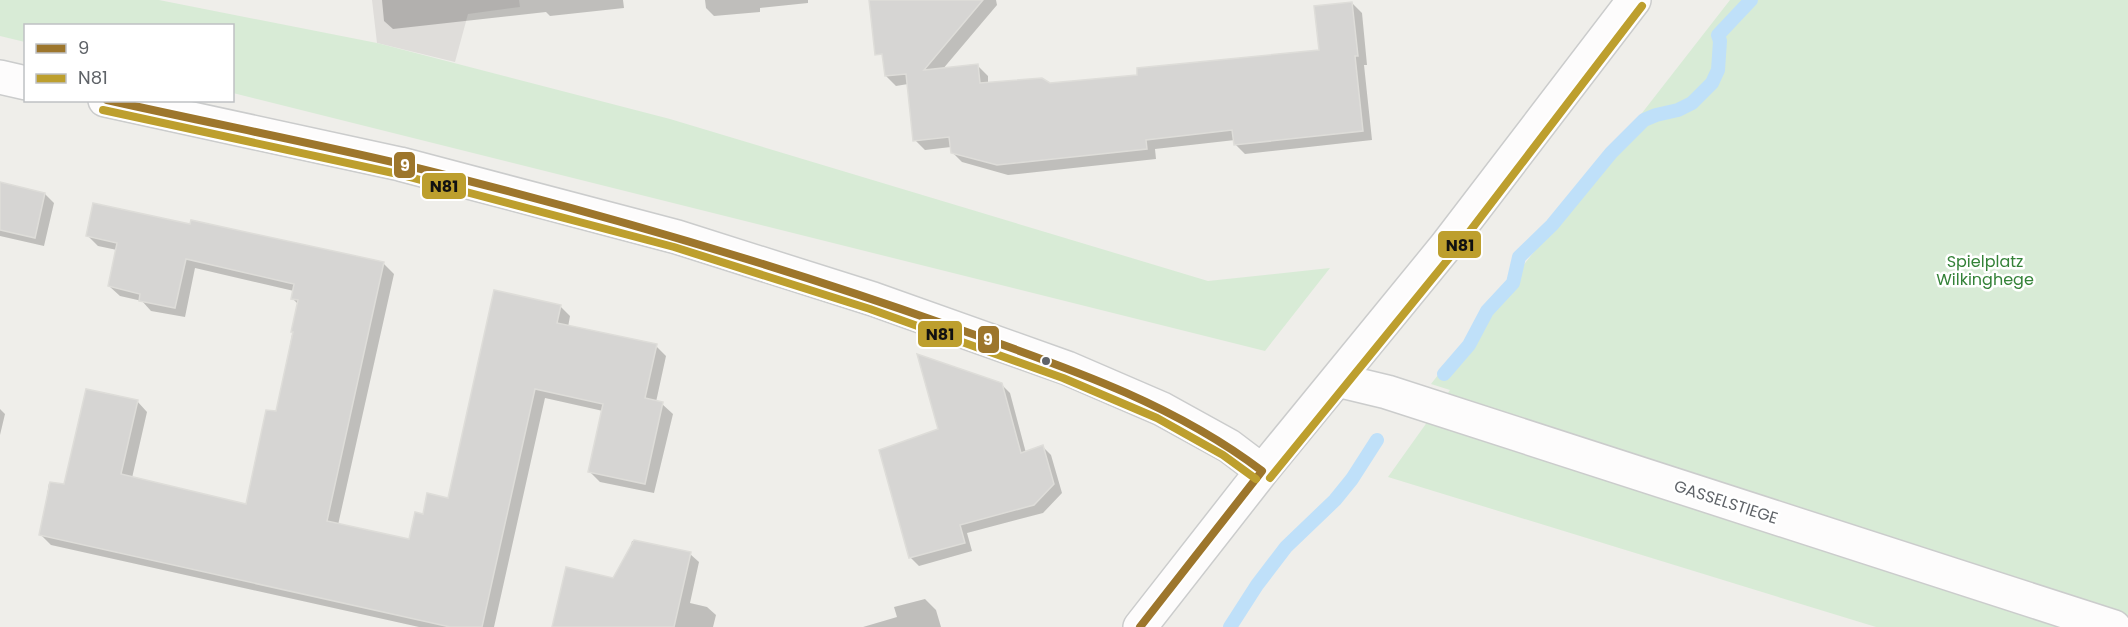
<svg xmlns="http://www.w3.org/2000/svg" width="2128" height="627" font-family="Poppins,sans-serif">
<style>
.industrial{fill:#dfddda}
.green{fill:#d8ebd6}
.shadow{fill:#0003}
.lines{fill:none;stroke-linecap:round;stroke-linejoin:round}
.stream{stroke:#bfe0f9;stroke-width:14}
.building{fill:#d6d5d3;stroke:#deddd9;stroke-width:1.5}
.minor-casing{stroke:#cbcccc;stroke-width:36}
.minor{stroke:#fdfcfc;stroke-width:33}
.bus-1-casing{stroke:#fff;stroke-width:12}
.bus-2-casing{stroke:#fff;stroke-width:12}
.bus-1{stroke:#9d762c;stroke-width:8}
.bus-2{stroke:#bd9f2e;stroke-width:8}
.bus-dot{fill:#5f6368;stroke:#fff;stroke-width:2}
.labels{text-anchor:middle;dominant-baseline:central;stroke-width:5;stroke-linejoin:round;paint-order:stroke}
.park-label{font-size:16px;fill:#348238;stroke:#fff}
.street-label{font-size:16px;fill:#5f6368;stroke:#fff}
.line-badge{stroke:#fff;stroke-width:2}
.badge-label{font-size:16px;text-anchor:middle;font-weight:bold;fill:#fff}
.pale-badge-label{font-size:16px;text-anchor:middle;font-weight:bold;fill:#111}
</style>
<rect width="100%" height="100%" fill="#efeeea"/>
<!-- industrial -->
<path class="industrial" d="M 372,0 L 519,0 L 520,7 L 468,14 L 455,62 L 377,43 Z"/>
<!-- green -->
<path class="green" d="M 0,0 L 159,0 L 377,43 L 670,119 L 1208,281 L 1330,268 L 1265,351 L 233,93 L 232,26 L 26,26 L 25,42 L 0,36 Z
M 1730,0 L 2128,0 L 2128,627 L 1876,627 L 1388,477 L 1450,390 L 1431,384 Z"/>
<!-- shadow -->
<path class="shadow" d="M 382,0 L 623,0 L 624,8 L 550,16 L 546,12 L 393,29 L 384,21 Z
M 705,0 L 808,0 L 808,3 L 760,8 L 760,12 L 714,16 L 706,8 Z
M 905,0 L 996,0 L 997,5 L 942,70 L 978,66 L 988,76 L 988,84 L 1049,85 L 1139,76 L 1320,51 L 1352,3 L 1362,13 L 1367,65 L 1364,65 L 1372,140 L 1245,154 L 1235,144 L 1235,140 L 1155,149 L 1156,159 L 1008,175 L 962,162 L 952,152 L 951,147 L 925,150 L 915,140 L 908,84 L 896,86 L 886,76 Z
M 0,184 L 45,194 L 54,203 L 44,246 L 0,236 Z
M 88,236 L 383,263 L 394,274 L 338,525 L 410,541 L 424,516 L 449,500 L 560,306 L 570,316 L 568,327 L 656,346 L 666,356 L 656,402 L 662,404 L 673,414 L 654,493 L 600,482 L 590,472 L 603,411 L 545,398 L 494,627 L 419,627 L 51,545 L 41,535 L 49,483 L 66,486 L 137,401 L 147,412 L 132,478 L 247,505 L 277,412 L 298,304 L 292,298 L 294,291 L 195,268 L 185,317 L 151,311 L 142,301 L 120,296 L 109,286 L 117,250 L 98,246 Z
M 1001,384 L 1010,393 L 1026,453 L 1043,447 L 1051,455 L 1062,493 L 1043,513 L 967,533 L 972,551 L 919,566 L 910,557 L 939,430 Z
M 0,409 L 5,414 L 0,435 Z
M 632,541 L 690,554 L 699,562 L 690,603 L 707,607 L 716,615 L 713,627 L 554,627 L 623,582 Z
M 925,599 L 936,610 L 941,627 L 863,627 L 897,617 L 894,607 Z"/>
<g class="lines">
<!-- stream -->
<path class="stream" d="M 1444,374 L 1469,345 L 1487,311 L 1513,283 L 1519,257 L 1552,225 L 1611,153 L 1644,120 L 1656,115 L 1678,110 L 1692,103 L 1712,83 L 1718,70 L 1720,41 L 1718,35 L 1751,0
M 1230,627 L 1257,585 L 1286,547 L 1335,500 L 1352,479 L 1377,440"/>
</g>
<!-- building -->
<path class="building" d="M 869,0 L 983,0 L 924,70 L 978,64 L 980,83 L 1042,78 L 1050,83 L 1137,75 L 1137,68 L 1319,50 L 1314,6 L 1352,2 L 1358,56 L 1355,56 L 1363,131 L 1234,145 L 1232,130 L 1146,140 L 1147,149 L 997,165 L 951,153 L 949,137 L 913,141 L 906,74 L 885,76 L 882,54 L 875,55 Z
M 0,182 L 45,193 L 35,238 L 0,230 Z
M 93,203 L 190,224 L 191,220 L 384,262 L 327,521 L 409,539 L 415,512 L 423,514 L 427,493 L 448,498 L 494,290 L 561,305 L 557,323 L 657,344 L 645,398 L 663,402 L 645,484 L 588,472 L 603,404 L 535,389 L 482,627 L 450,627 L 39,535 L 50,482 L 64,484 L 86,389 L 138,400 L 121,474 L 246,504 L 266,410 L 276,411 L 293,332 L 291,332 L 298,300 L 291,299 L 294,284 L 186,259 L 175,308 L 139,301 L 140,294 L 108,286 L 117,243 L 86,236 Z
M 917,354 L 1002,383 L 1021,453 L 1043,445 L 1054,484 L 1034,505 L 960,525 L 965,543 L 909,558 L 879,450 L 938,429 Z
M 634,540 L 691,552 L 674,627 L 552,627 L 566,567 L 613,578 Z"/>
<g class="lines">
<defs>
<path id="minor" d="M 0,77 L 26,83
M 105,100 L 400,164 L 677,237 L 873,299 L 1067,368 L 1162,409 L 1229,446 L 1262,471
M 1337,380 L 1387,392 L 2114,627
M 1140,627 L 1262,471 L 1446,246 L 1634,0"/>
</defs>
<!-- minor casing -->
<use href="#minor" class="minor-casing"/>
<!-- minor -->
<use href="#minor" class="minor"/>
<defs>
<path id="bus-1" d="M 107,100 C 205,122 303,141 401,164 C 585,209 768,262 947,325 C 1056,364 1169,400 1262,471
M 1140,627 L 1262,471"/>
<path id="bus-2" d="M 103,110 L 398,174 L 674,247 L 870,309 L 1063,378 L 1157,418 L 1223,455 L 1256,479
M 1270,478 L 1454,252 L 1642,6"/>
</defs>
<!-- bus-1 casing -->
<use href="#bus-1" class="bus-1-casing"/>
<!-- bus-2 casing -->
<use href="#bus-2" class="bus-2-casing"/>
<!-- bus-1 -->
<use href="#bus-1" class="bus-1"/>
<!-- bus-2 -->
<use href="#bus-2" class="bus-2"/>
</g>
<!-- markers -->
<circle class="bus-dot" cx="1046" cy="361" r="5"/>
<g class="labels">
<!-- park labels -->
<g class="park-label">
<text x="1985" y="261">Spielplatz<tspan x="1985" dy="18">Wilkinghege</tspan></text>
</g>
<!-- street labels -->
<g class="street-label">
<text transform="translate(1726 502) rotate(18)">GASSELSTIEGE</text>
</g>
</g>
<g class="line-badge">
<rect x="393" y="151" width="23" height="28" rx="6" fill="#9d762c"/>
<rect x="421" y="172" width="46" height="28" rx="6" fill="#bd9f2e"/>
<rect x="1437" y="230" width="45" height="29" rx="6" fill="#bd9f2e"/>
<rect x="917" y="320" width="46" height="28" rx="6" fill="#bd9f2e"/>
<rect x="977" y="325" width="23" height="29" rx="6" fill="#9d762c"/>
</g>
<g class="badge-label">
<text x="405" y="171">9</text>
<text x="988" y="345">9</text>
</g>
<g class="pale-badge-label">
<text x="444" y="192">N81</text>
<text x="1460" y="251">N81</text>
<text x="940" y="340">N81</text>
</g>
<!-- legend -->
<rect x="24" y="24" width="210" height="78" fill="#ffffff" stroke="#bfc1c3" stroke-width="1.5"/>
<rect x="36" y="44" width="30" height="9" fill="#9d762c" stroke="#bfc1c3" stroke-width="1.5"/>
<text x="78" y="54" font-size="18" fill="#5f6368">9</text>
<rect x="36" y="74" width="30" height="9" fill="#bd9f2e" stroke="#bfc1c3" stroke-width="1.5"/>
<text x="78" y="84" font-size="18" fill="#5f6368">N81</text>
</svg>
